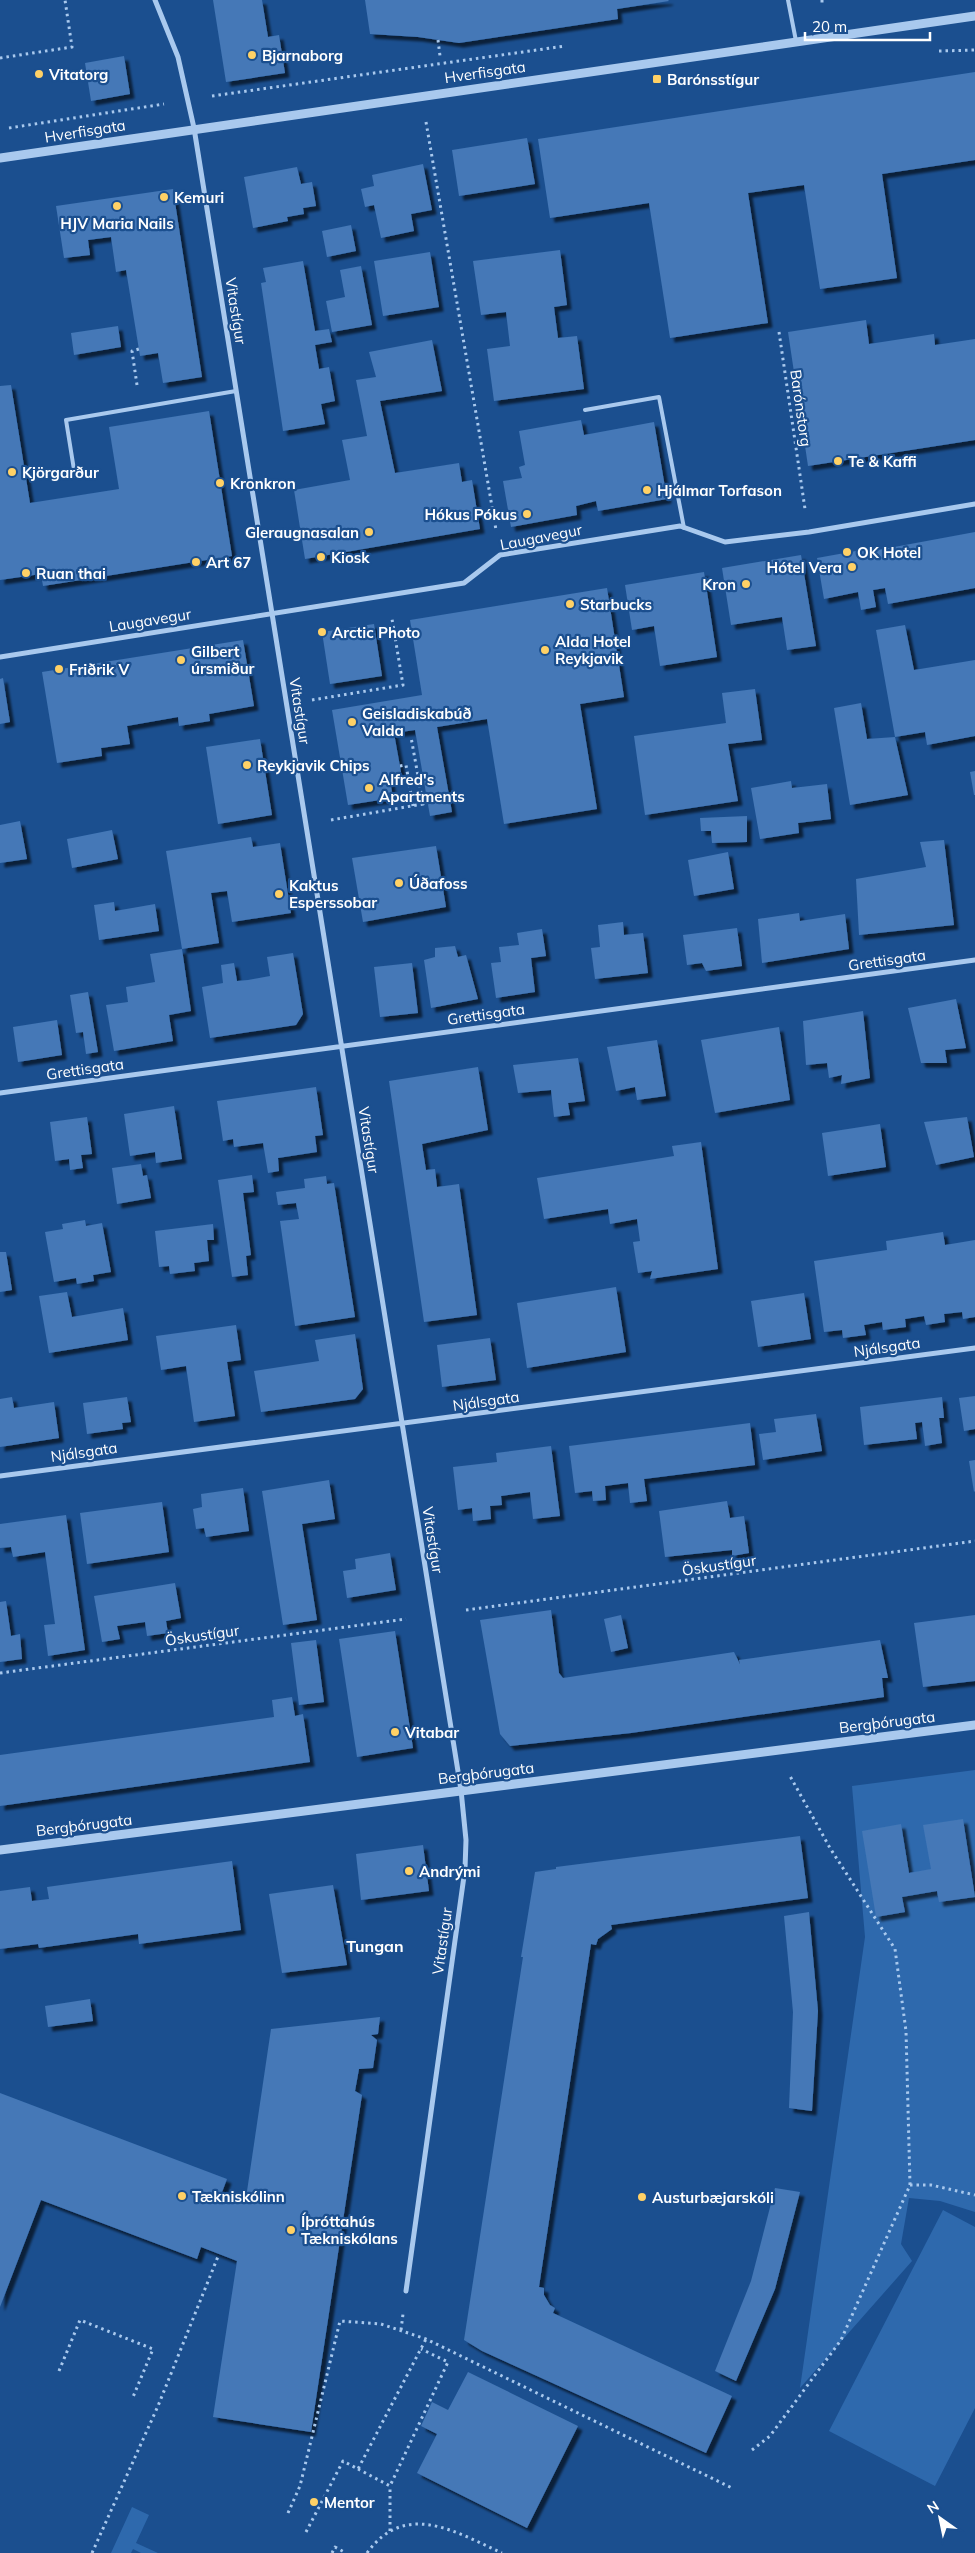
<svg xmlns="http://www.w3.org/2000/svg" width="975" height="2553" font-family="Mulish,sans-serif">
<style>
.green{fill:#2e69ad}
.building{fill:#4478b7;filter:url(#shadow)}
.lines{fill:none;stroke-linecap:round;stroke-linejoin:round}
.path{stroke:#a9c9ee;stroke-width:3;stroke-dasharray:2.5 4;stroke-linecap:butt}
.service{stroke:#a9c9ee;stroke-width:4}
.minor{stroke:#a9c9ee;stroke-width:5}
.tertiary{stroke:#a9c9ee;stroke-width:9}
.poi-dot{fill:#ffd166;stroke:#1b4f8f;stroke-width:2}
.labels{text-anchor:middle;dominant-baseline:central;stroke-width:4.5;stroke-linejoin:round;paint-order:stroke}
.poi-label{font-size:15px;font-weight:bold;fill:#fff;stroke:#1b4f8f;text-anchor:start}
.street-label{font-size:15px;fill:#fff;stroke:#1b4f8f}
.neighbourhood-label{font-size:16px;font-weight:bold;fill:#fff;stroke:#1b4f8f}
</style>
<defs>
<filter id="shadow"><feDropShadow dx="4.5" dy="4.5" stdDeviation="1" flood-color="#0009"/></filter>
</defs>
<rect width="100%" height="100%" fill="#1b4f8f"/>
<!-- green -->
<path class="green" d="M 975,1770 L 975,2212 L 940,2201 L 909,2198 L 901,2244 L 912,2261 L 800,2388 L 865,1937 L 852,1786 Z
M 943,2210 L 975,2227 L 975,2408 L 935,2486 L 829,2431 Z
M 132,2507 L 149,2515 L 136,2543 L 158,2553 L 141,2553 L 133,2549 L 131,2553 L 111,2553 Z"/>
<!-- building -->
<path class="building" d="M 213,0 L 262,0 L 268,37 L 279,35 L 285,73 L 226,82 Z
M 365,0 L 668,0 L 669,1 L 617,9 L 618,19 L 459,43 L 418,37 L 370,34 Z
M 124,56 L 130,94 L 91,101 L 85,63 Z
M 975,72 L 975,160 L 882,174 L 897,278 L 820,289 L 804,185 L 748,193 L 768,323 L 670,338 L 649,203 L 550,218 L 538,139 Z
M 527,138 L 535,184 L 459,196 L 452,150 Z
M 423,164 L 432,210 L 411,214 L 414,231 L 381,238 L 374,205 L 365,207 L 361,189 L 374,186 L 372,175 Z
M 297,167 L 301,184 L 312,182 L 316,206 L 303,208 L 304,214 L 287,217 L 288,221 L 253,228 L 244,177 Z
M 173,189 L 202,377 L 163,383 L 158,353 L 140,356 L 126,270 L 116,272 L 111,237 L 88,240 L 90,255 L 64,258 L 56,206 Z
M 351,225 L 356,251 L 327,257 L 322,231 Z
M 560,250 L 567,305 L 554,307 L 558,338 L 577,336 L 584,389 L 494,401 L 487,349 L 510,346 L 506,312 L 481,315 L 473,261 Z
M 430,252 L 439,307 L 383,316 L 374,261 Z
M 303,261 L 315,331 L 329,329 L 332,342 L 315,345 L 319,369 L 329,367 L 335,401 L 321,404 L 325,424 L 283,431 L 261,283 L 266,282 L 263,268 Z
M 361,266 L 372,325 L 332,332 L 326,301 L 345,297 L 340,270 Z
M 866,320 L 869,344 L 934,334 L 935,345 L 975,339 L 975,440 L 808,466 L 788,332 Z
M 118,326 L 121,347 L 74,355 L 71,333 Z
M 432,340 L 442,391 L 380,401 L 395,473 L 459,463 L 462,482 L 472,480 L 480,529 L 305,559 L 294,490 L 350,480 L 342,440 L 367,436 L 356,380 L 376,377 L 369,352 Z
M 11,385 L 30,503 L 119,489 L 109,427 L 209,411 L 232,556 L 43,586 L 41,574 L 0,580 L 0,386 Z
M 581,420 L 584,435 L 654,422 L 667,499 L 598,511 L 596,501 L 576,506 L 577,515 L 511,527 L 503,481 L 522,478 L 519,467 L 525,465 L 519,431 Z
M 975,532 L 975,588 L 888,604 L 885,588 L 873,590 L 876,607 L 861,610 L 858,592 L 824,599 L 817,558 L 878,547 L 878,550 Z
M 801,555 L 816,646 L 787,650 L 782,617 L 731,625 L 722,568 Z
M 704,572 L 717,657 L 660,666 L 654,626 L 632,630 L 625,585 Z
M 607,588 L 624,697 L 580,704 L 597,809 L 504,824 L 487,719 L 437,727 L 452,812 L 430,816 L 415,730 L 394,733 L 401,772 L 389,774 L 393,798 L 348,805 L 332,710 L 422,695 L 410,620 Z
M 374,624 L 382,676 L 330,684 L 322,632 Z
M 905,625 L 914,670 L 975,660 L 975,736 L 927,745 L 925,732 L 895,737 L 876,630 Z
M 243,640 L 254,706 L 209,714 L 210,721 L 179,726 L 178,717 L 127,726 L 130,744 L 101,748 L 102,756 L 57,763 L 42,672 Z
M 3,678 L 10,722 L 0,724 L 0,679 Z
M 755,689 L 762,740 L 728,744 L 738,801 L 645,815 L 634,736 L 726,723 L 722,693 Z
M 861,703 L 867,739 L 895,737 L 908,795 L 850,805 L 834,708 Z
M 260,739 L 272,815 L 218,824 L 206,747 Z
M 975,771 L 975,795 L 974,795 L 970,772 Z
M 791,781 L 792,788 L 827,784 L 831,819 L 798,823 L 799,833 L 760,839 L 751,788 Z
M 747,816 L 747,842 L 712,843 L 711,831 L 701,831 L 700,818 Z
M 20,821 L 27,859 L 0,863 L 0,825 Z
M 112,830 L 118,859 L 72,868 L 67,839 Z
M 251,837 L 253,847 L 280,843 L 291,913 L 232,922 L 227,891 L 211,893 L 219,943 L 182,949 L 191,1011 L 169,1015 L 173,1041 L 114,1051 L 106,1005 L 128,1002 L 126,987 L 155,982 L 150,954 L 182,949 L 166,851 Z
M 944,840 L 954,925 L 859,935 L 856,879 L 926,867 L 920,842 Z
M 436,846 L 446,907 L 363,922 L 352,858 Z
M 728,852 L 734,889 L 694,896 L 688,860 Z
M 114,902 L 115,911 L 155,904 L 159,931 L 99,940 L 94,905 Z
M 799,913 L 800,921 L 845,914 L 849,949 L 762,963 L 758,919 Z
M 623,922 L 624,935 L 643,933 L 648,973 L 595,979 L 591,948 L 600,947 L 598,925 Z
M 737,928 L 742,966 L 706,971 L 702,963 L 687,965 L 683,935 Z
M 542,929 L 546,956 L 531,958 L 535,992 L 496,998 L 491,963 L 501,962 L 499,947 L 519,945 L 517,933 Z
M 455,946 L 458,957 L 466,955 L 478,999 L 431,1008 L 424,960 L 435,957 L 435,948 Z
M 293,953 L 303,1014 L 296,1025 L 210,1038 L 202,987 L 223,983 L 221,965 L 234,963 L 237,981 L 248,980 L 270,976 L 267,957 Z
M 412,963 L 418,1013 L 380,1017 L 374,967 Z
M 88,992 L 98,1052 L 86,1054 L 83,1032 L 76,1033 L 70,995 Z
M 956,999 L 966,1048 L 945,1050 L 947,1063 L 921,1063 L 908,1008 Z
M 863,1011 L 870,1078 L 841,1084 L 842,1075 L 829,1078 L 827,1063 L 806,1065 L 803,1021 Z
M 57,1020 L 62,1055 L 18,1062 L 13,1027 Z
M 779,1027 L 790,1100 L 715,1113 L 701,1040 Z
M 657,1040 L 666,1096 L 637,1100 L 635,1087 L 616,1091 L 607,1047 Z
M 578,1058 L 585,1101 L 568,1103 L 570,1115 L 554,1117 L 551,1090 L 518,1093 L 513,1065 Z
M 478,1067 L 488,1130 L 422,1144 L 426,1170 L 435,1169 L 437,1187 L 459,1184 L 477,1315 L 424,1322 L 389,1081 Z
M 316,1087 L 323,1135 L 315,1136 L 317,1152 L 278,1158 L 279,1171 L 268,1173 L 263,1143 L 234,1147 L 233,1139 L 223,1141 L 217,1101 Z
M 174,1106 L 182,1159 L 156,1163 L 155,1152 L 130,1156 L 124,1114 Z
M 87,1117 L 92,1154 L 81,1155 L 83,1168 L 70,1170 L 69,1159 L 55,1161 L 50,1122 Z
M 967,1117 L 974,1157 L 936,1165 L 924,1122 Z
M 880,1124 L 886,1167 L 828,1176 L 822,1133 Z
M 701,1142 L 718,1269 L 650,1279 L 652,1271 L 638,1273 L 633,1242 L 640,1241 L 637,1219 L 610,1224 L 608,1209 L 544,1219 L 537,1178 L 674,1156 L 672,1146 Z
M 141,1164 L 143,1176 L 147,1175 L 151,1198 L 117,1204 L 112,1168 Z
M 252,1175 L 254,1192 L 243,1193 L 251,1255 L 246,1256 L 248,1275 L 232,1277 L 218,1180 Z
M 326,1176 L 327,1184 L 334,1183 L 355,1317 L 295,1326 L 280,1221 L 299,1219 L 296,1203 L 278,1205 L 276,1192 L 305,1188 L 304,1179 Z
M 85,1220 L 86,1226 L 102,1223 L 111,1272 L 93,1275 L 94,1281 L 77,1284 L 76,1278 L 54,1282 L 45,1232 L 63,1229 L 62,1224 Z
M 213,1224 L 214,1240 L 207,1240 L 209,1261 L 194,1263 L 195,1271 L 170,1274 L 169,1266 L 159,1267 L 155,1231 Z
M 943,1232 L 945,1245 L 975,1240 L 975,1317 L 963,1319 L 962,1312 L 944,1314 L 945,1322 L 926,1325 L 924,1316 L 905,1319 L 906,1327 L 883,1330 L 882,1322 L 864,1325 L 866,1335 L 843,1338 L 842,1330 L 824,1332 L 814,1261 L 887,1250 L 886,1241 Z
M 0,1252 L 6,1252 L 12,1290 L 0,1292 Z
M 616,1287 L 626,1352 L 527,1368 L 517,1303 Z
M 67,1292 L 72,1317 L 123,1308 L 128,1340 L 49,1353 L 39,1296 Z
M 804,1293 L 811,1339 L 758,1347 L 751,1301 Z
M 236,1325 L 241,1360 L 227,1362 L 235,1416 L 194,1422 L 186,1366 L 161,1370 L 156,1336 Z
M 355,1334 L 363,1389 L 355,1399 L 261,1412 L 254,1371 L 319,1361 L 315,1340 Z
M 490,1338 L 496,1380 L 442,1387 L 437,1345 Z
M 975,1396 L 975,1429 L 964,1431 L 959,1398 Z
M 12,1397 L 14,1408 L 54,1402 L 59,1438 L 0,1447 L 0,1399 Z
M 127,1397 L 131,1422 L 122,1423 L 123,1429 L 87,1434 L 83,1403 Z
M 942,1397 L 944,1418 L 939,1418 L 942,1443 L 925,1446 L 922,1422 L 915,1423 L 917,1439 L 864,1445 L 860,1407 Z
M 816,1414 L 822,1451 L 763,1460 L 759,1434 L 776,1432 L 774,1419 Z
M 750,1423 L 755,1465 L 644,1479 L 647,1501 L 630,1503 L 628,1483 L 605,1486 L 606,1500 L 593,1501 L 592,1491 L 575,1493 L 569,1446 Z
M 551,1446 L 560,1516 L 533,1519 L 530,1492 L 501,1496 L 502,1505 L 490,1506 L 491,1519 L 473,1521 L 472,1508 L 458,1510 L 453,1467 L 497,1462 L 496,1453 Z
M 975,1460 L 975,1491 L 974,1492 L 969,1461 Z
M 329,1480 L 335,1519 L 302,1524 L 317,1620 L 283,1625 L 262,1491 Z
M 243,1488 L 249,1531 L 206,1537 L 204,1528 L 196,1529 L 193,1509 L 202,1507 L 201,1494 Z
M 727,1501 L 730,1518 L 744,1516 L 749,1553 L 732,1556 L 732,1550 L 665,1557 L 659,1511 Z
M 162,1502 L 169,1552 L 87,1564 L 80,1513 Z
M 66,1515 L 85,1650 L 48,1656 L 44,1625 L 55,1624 L 45,1552 L 13,1557 L 11,1547 L 0,1548 L 0,1524 Z
M 390,1553 L 396,1590 L 347,1598 L 343,1571 L 356,1569 L 355,1559 Z
M 175,1583 L 181,1618 L 166,1621 L 168,1633 L 147,1636 L 145,1622 L 117,1626 L 120,1639 L 102,1642 L 94,1596 Z
M 6,1601 L 11,1636 L 20,1634 L 22,1659 L 0,1662 L 0,1602 Z
M 551,1610 L 559,1673 L 563,1678 L 734,1652 L 740,1664 L 739,1660 L 880,1640 L 888,1678 L 882,1678 L 884,1697 L 631,1733 L 510,1746 L 500,1734 L 480,1620 Z
M 621,1615 L 628,1648 L 611,1652 L 604,1619 Z
M 975,1615 L 975,1681 L 923,1687 L 914,1623 Z
M 395,1631 L 413,1748 L 357,1757 L 339,1639 Z
M 316,1640 L 324,1702 L 299,1705 L 291,1643 Z
M 292,1697 L 295,1716 L 303,1714 L 310,1762 L 0,1806 L 0,1755 L 274,1717 L 272,1700 Z
M 963,1819 L 975,1897 L 939,1902 L 937,1891 L 902,1897 L 905,1912 L 876,1917 L 862,1831 L 901,1824 L 909,1873 L 931,1869 L 923,1825 Z
M 800,1836 L 808,1898 L 611,1925 L 612,1929 L 598,1939 L 596,1945 L 591,1944 L 539,2287 L 544,2288 L 544,2295 L 550,2305 L 555,2308 L 553,2313 L 732,2396 L 706,2453 L 482,2351 L 464,2340 L 523,1957 L 521,1957 L 535,1872 L 556,1869 L 556,1867 Z
M 423,1845 L 429,1891 L 361,1900 L 356,1854 Z
M 232,1861 L 241,1930 L 139,1944 L 138,1934 L 39,1948 L 38,1944 L 0,1949 L 0,1891 L 30,1887 L 32,1901 L 49,1899 L 47,1887 Z
M 333,1885 L 347,1965 L 282,1973 L 269,1894 Z
M 809,1912 L 818,2011 L 812,2111 L 789,2108 L 793,2012 L 784,1916 Z
M 90,1999 L 93,2021 L 48,2027 L 45,2006 Z
M 380,2017 L 378,2034 L 371,2035 L 377,2040 L 373,2068 L 359,2069 L 355,2091 L 362,2095 L 311,2432 L 213,2417 L 237,2261 L 201,2247 L 197,2259 L 41,2200 L 0,2307 L 0,2093 L 227,2179 L 221,2195 L 246,2198 L 271,2029 Z
M 775,2188 L 800,2192 L 775,2289 L 736,2381 L 715,2371 L 751,2281 Z
M 468,2372 L 578,2426 L 527,2528 L 417,2473 L 437,2434 L 421,2426 L 432,2402 L 448,2410 Z"/>
<g class="lines">
<!-- path -->
<path class="path" d="M 822,0 L 822,4
M 438,40 L 440,56
M 939,51 L 975,50
M 0,58 L 72,47 L 65,0
M 212,96 L 565,46
M 426,122 L 496,530
M 9,128 L 164,104
M 779,332 L 805,509
M 137,385 L 132,351 L 139,349
M 312,700 L 403,685 L 392,619
M 400,766 L 406,765 L 413,806
M 331,820 L 423,804 L 411,737
M 466,1610 L 975,1541
M 0,1673 L 406,1619
M 910,2185 L 931,2185 L 975,2195
M 401,2330 L 403,2314
M 59,2371 L 80,2320 L 153,2349 L 133,2397
M 752,2450 L 770,2436 L 841,2340 L 910,2185 L 906,2031 L 895,1949 L 830,1848 L 790,1776
M 358,2469 L 390,2486 L 448,2362 L 421,2349
M 288,2513 L 300,2486 L 340,2321 L 381,2324 L 426,2339 L 732,2488
M 390,2531 L 390,2486
M 306,2532 L 343,2461 L 358,2469 L 426,2339
M 92,2553 L 158,2406 L 219,2254
M 332,2553 L 335,2547 L 346,2553
M 367,2553 C 405,2500 456,2532 502,2553"/>
<!-- service -->
<path class="service" d="M 788,0 L 796,41
M 585,410 L 659,397 L 684,528
M 75,476 L 66,420 L 236,391"/>
<!-- minor -->
<path class="minor" d="M 155,0 L 178,57 L 194,128 L 461,1790 L 466,1840 L 465,1869 L 406,2291
M 0,657 L 464,583 L 500,555 L 680,526 L 725,542 L 809,532 L 975,504
M 0,1093 L 975,960
M 0,1476 L 975,1348"/>
<!-- tertiary -->
<path class="tertiary" d="M 0,158 L 975,16
M 0,1850 L 975,1725"/>
</g>
<!-- markers -->
<g class="poi-dot">
<circle cx="252" cy="55" r="5"/>
<circle cx="39" cy="74" r="5"/>
<rect x="652" y="74" width="10" height="10" rx="2.5"/>
<circle cx="164" cy="197" r="5"/>
<circle cx="117" cy="206" r="5"/>
<circle cx="838" cy="461" r="5"/>
<circle cx="12" cy="472" r="5"/>
<circle cx="220" cy="483" r="5"/>
<circle cx="647" cy="490" r="5"/>
<circle cx="527" cy="514" r="5"/>
<circle cx="369" cy="532" r="5"/>
<circle cx="847" cy="552" r="5"/>
<circle cx="321" cy="557" r="5"/>
<circle cx="196" cy="562" r="5"/>
<circle cx="852" cy="567" r="5"/>
<circle cx="26" cy="573" r="5"/>
<circle cx="746" cy="584" r="5"/>
<circle cx="570" cy="604" r="5"/>
<circle cx="322" cy="632" r="5"/>
<circle cx="545" cy="650" r="5"/>
<circle cx="181" cy="660" r="5"/>
<circle cx="59" cy="669" r="5"/>
<circle cx="352" cy="722" r="5"/>
<circle cx="247" cy="765" r="5"/>
<circle cx="369" cy="788" r="5"/>
<circle cx="399" cy="883" r="5"/>
<circle cx="279" cy="894" r="5"/>
<circle cx="395" cy="1732" r="5"/>
<circle cx="409" cy="1871" r="5"/>
<circle cx="182" cy="2196" r="5"/>
<circle cx="642" cy="2197" r="5"/>
<circle cx="291" cy="2230" r="5"/>
<circle cx="314" cy="2502" r="5"/>
</g>
<g class="labels">
<!-- poi labels -->
<g class="poi-label">
<text x="262" y="55">Bjarnaborg</text>
<text x="49" y="74">Vitatorg</text>
<text x="667" y="79">Barónsstígur</text>
<text x="174" y="197">Kemuri</text>
<text x="117" y="223" text-anchor="middle">HJV Maria Nails</text>
<text x="848" y="461">Te &amp; Kaffi</text>
<text x="22" y="472">Kjörgarður</text>
<text x="230" y="483">Kronkron</text>
<text x="657" y="490">Hjálmar Torfason</text>
<text x="517" y="514" text-anchor="end">Hókus Pókus</text>
<text x="359" y="532" text-anchor="end">Gleraugnasalan</text>
<text x="857" y="552">OK Hotel</text>
<text x="331" y="557">Kiosk</text>
<text x="206" y="562">Art 67</text>
<text x="842" y="567" text-anchor="end">Hótel Vera</text>
<text x="36" y="573">Ruan thai</text>
<text x="736" y="584" text-anchor="end">Kron</text>
<text x="580" y="604">Starbucks</text>
<text x="332" y="632">Arctic Photo</text>
<text x="555" y="641">Alda Hotel<tspan x="555" dy="17">Reykjavik</tspan></text>
<text x="191" y="651">Gilbert<tspan x="191" dy="17">úrsmiður</tspan></text>
<text x="69" y="669">Friðrik V</text>
<text x="362" y="713">Geisladiskabúð<tspan x="362" dy="17">Valda</tspan></text>
<text x="257" y="765">Reykjavik Chips</text>
<text x="379" y="779">Alfred's<tspan x="379" dy="17">Apartments</tspan></text>
<text x="409" y="883">Úðafoss</text>
<text x="289" y="885">Kaktus<tspan x="289" dy="17">Esperssobar</tspan></text>
<text x="405" y="1732">Vitabar</text>
<text x="419" y="1871">Andrými</text>
<text x="192" y="2196">Tækniskólinn</text>
<text x="652" y="2197">Austurbæjarskóli</text>
<text x="301" y="2221">Íþróttahús<tspan x="301" dy="17">Tækniskólans</tspan></text>
<text x="324" y="2502">Mentor</text>
</g>
<!-- street labels -->
<g class="street-label">
<text transform="translate(485 72) rotate(-8)">Hverfisgata</text>
<text transform="translate(85 131) rotate(-9)">Hverfisgata</text>
<text transform="translate(236 311) rotate(81)">Vitastígur</text>
<text transform="translate(801 408) rotate(82)">Barónstorg</text>
<text transform="translate(541 537) rotate(-11)">Laugavegur</text>
<text transform="translate(150 620) rotate(-9)">Laugavegur</text>
<text transform="translate(300 711) rotate(81)">Vitastígur</text>
<text transform="translate(887 960) rotate(-8)">Grettisgata</text>
<text transform="translate(486 1014) rotate(-8)">Grettisgata</text>
<text transform="translate(85 1069) rotate(-8)">Grettisgata</text>
<text transform="translate(369 1140) rotate(81)">Vitastígur</text>
<text transform="translate(887 1347) rotate(-8)">Njálsgata</text>
<text transform="translate(486 1401) rotate(-8)">Njálsgata</text>
<text transform="translate(84 1452) rotate(-8)">Njálsgata</text>
<text transform="translate(433 1540) rotate(81)">Vitastígur</text>
<text transform="translate(719 1565) rotate(-8)">Öskustígur</text>
<text transform="translate(202 1635) rotate(-8)">Öskustígur</text>
<text transform="translate(887 1722) rotate(-7)">Bergþórugata</text>
<text transform="translate(486 1773) rotate(-7)">Bergþórugata</text>
<text transform="translate(84 1825) rotate(-7)">Bergþórugata</text>
<text transform="translate(442 1941) rotate(-82)">Vitastígur</text>
</g>
<!-- neighbourhood labels -->
<g class="neighbourhood-label">
<text x="375" y="1946">Tungan</text>
</g>
</g>
<!-- north arrow -->
<g transform="translate(940 2518) rotate(327)" stroke="#1b4f8f" stroke-width="4" paint-order="stroke">
<path d="M0-4L9 19L0 12L-9 19Z" fill="#ffffff"/>
<text y="-8" font-size="14" font-weight="bold" text-anchor="middle" fill="#ffffff">N</text>
</g>
<!-- scale -->
<path d="M805 32v8h125v-8" fill="none" stroke="#ffffff" stroke-width="2.5"/>
<text x="812" y="32" font-size="15" fill="#ffffff" stroke="#1b4f8f" stroke-width="4" paint-order="stroke">20 m</text>
</svg>
